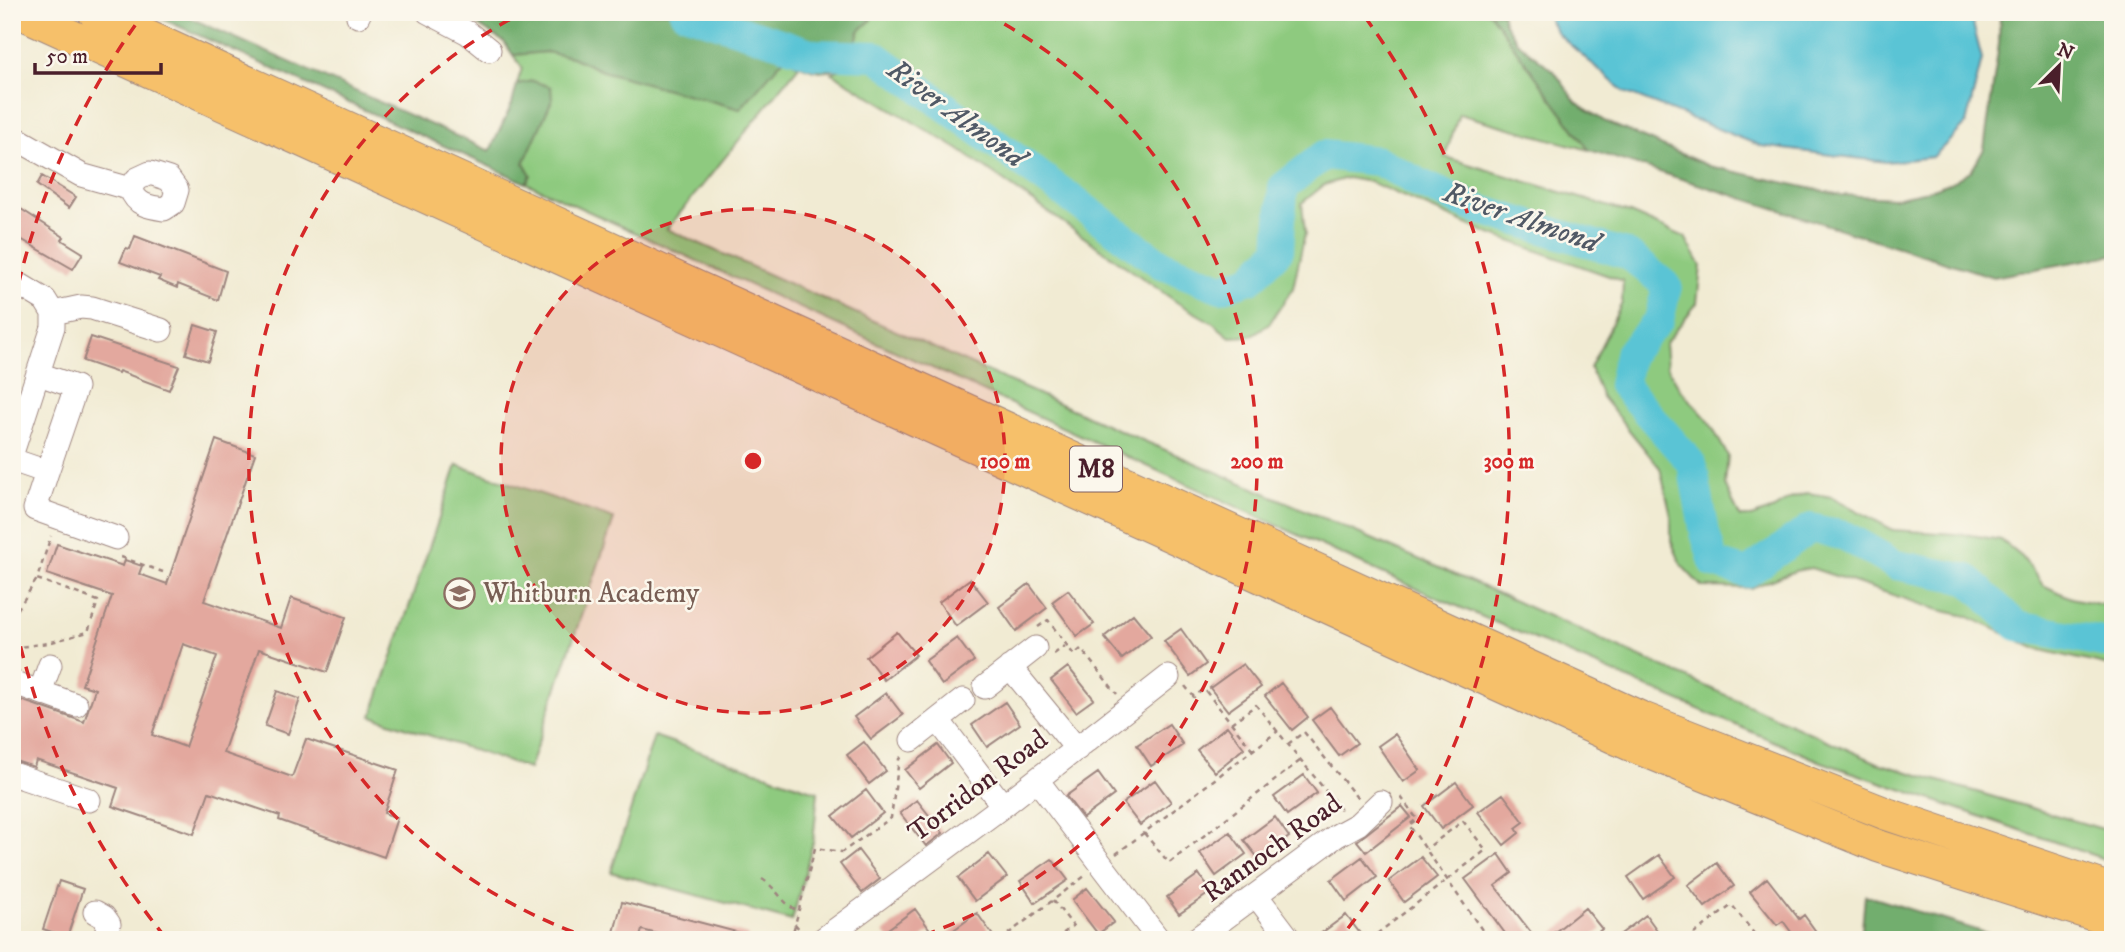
<svg xmlns="http://www.w3.org/2000/svg" width="2125" height="952" font-family="'IM FELL DW Pica',serif">
<style>
.green{fill:#8eca7f;stroke:#6c7455;stroke-width:2}
.forest{fill:#72ae6e;stroke:#5e664c;stroke-width:2}
.water{fill:#5ac4d5;stroke:#527280;stroke-width:2}
.lines{fill:none;stroke-linecap:round;stroke-linejoin:round}
.river{stroke:#5ac4d5;stroke-width:30}
.building{fill:#e3a89e;fill-rule:evenodd}
.minor-casing{stroke:#9e857f;stroke-width:25}
.highway-casing{stroke:#9e857f;stroke-width:34}
.path{stroke:#9e857f;stroke-width:2.5;stroke-dasharray:5 5;stroke-linecap:butt}
.minor{stroke:#fff;stroke-width:23}
.highway{stroke:#f6c06b;stroke-width:32}
.ring{fill:none;stroke:#d62828;stroke-width:3.5;stroke-dasharray:12 9}
.labels{text-anchor:middle;dominant-baseline:central;stroke-width:5;stroke-linejoin:round;paint-order:stroke}
.shield{fill:#fbf7ec;stroke:#7f6065;stroke-width:2}
.shield-label{font-size:26px;font-weight:bold;fill:#4a1f2b}
.education-label{font-size:28px;fill:#785e54;stroke:#fbf7ec;text-anchor:start}
.street-label{font-size:28px;fill:#4a1f2b;stroke:#fbf7ec}
.water-label{font-size:30px;font-style:italic;fill:#505966;stroke:#fbf7ec}
.centre{fill:#d62828;stroke:#fbf7ec;stroke-width:3.5}
.ring-label{font-size:21px;text-anchor:middle;font-weight:bold;fill:#d62828;stroke:#fbf7ec;stroke-width:5;stroke-linejoin:round;paint-order:stroke}
</style>
<rect width="100%" height="100%" fill="#fbf7ec"/>
<filter id="ink" filterUnits="userSpaceOnUse"><feTurbulence type="fractalNoise" baseFrequency=".0143" numOctaves="2"/><feDisplacementMap in="SourceGraphic" scale="14" xChannelSelector="R" yChannelSelector="G"/><feConvolveMatrix kernelMatrix="1 2 1 2 8 2 1 2 1" color-interpolation-filters="sRGB"/></filter>
<filter id="wash" filterUnits="userSpaceOnUse"><feTurbulence type="fractalNoise" baseFrequency=".00686" numOctaves="4" result="noise"/><feDisplacementMap in="SourceGraphic" scale="28" xChannelSelector="R" yChannelSelector="G"/><feGaussianBlur stdDeviation="1.57" result="paint"/><feColorMatrix in="noise" values="0 0 0 0 0 0 0 0 0 0 0 0 0 0 0 0 0 1.4 0 .05"/><feComposite in="paint" operator="in"/></filter>
<g filter="url(#wash)">
<rect width="100%" height="100%" fill="#f1ebd3"/>
<!-- green -->
<path class="green" d="M 873,12 L 1489,12 L 1589,150 L 1459,114 L 1445,157 L 1630,213 L 1685,237 L 1701,266 L 1697,303 L 1665,344 L 1667,366 L 1680,389 L 1708,420 L 1728,456 L 1725,485 L 1740,517 L 1751,517 L 1774,509 L 1790,499 L 1808,493 L 1832,497 L 1893,530 L 1971,535 L 2001,540 L 2022,557 L 2043,585 L 2071,598 L 2113,607 L 2113,667 L 2037,649 L 1967,616 L 1939,610 L 1811,568 L 1795,571 L 1751,588 L 1702,587 L 1682,566 L 1671,541 L 1671,516 L 1660,468 L 1602,397 L 1590,368 L 1622,303 L 1623,281 L 1487,233 L 1370,182 L 1347,178 L 1324,185 L 1302,203 L 1305,233 L 1293,288 L 1269,324 L 1250,336 L 1230,337 L 1213,323 L 1178,303 L 958,149 L 832,73 L 851,63 L 859,31 L 870,21 Z
M 546,52 L 572,57 L 602,71 L 786,57 L 799,66 L 667,229 L 1112,427 L 1488,589 L 1878,763 L 2113,832 L 2113,862 L 1822,762 L 1415,588 L 526,183 L 531,175 L 524,163 L 533,81 L 517,84 L 522,68 L 513,55 Z
M 457,465 L 614,519 L 529,769 L 372,716 Z
M 654,736 L 818,792 L 813,842 L 792,921 L 611,872 Z"/>
<!-- forest -->
<path class="forest" d="M 147,12 L 177,12 L 490,151 L 512,104 L 517,84 L 533,81 L 551,87 L 552,100 L 524,163 L 531,175 L 526,183 Z
M 458,12 L 873,12 L 870,21 L 859,31 L 851,63 C 825,76 810,72 785,57 L 740,109 L 602,71 L 572,57 L 546,52 L 513,55 L 504,42 Z
M 1489,12 L 1502,12 L 1504,22 L 1517,42 L 1554,71 L 1576,102 L 1604,121 L 1709,166 L 1841,195 L 1894,198 L 1923,192 L 1950,183 L 1972,170 L 1984,149 L 1999,44 L 2000,12 L 2113,12 L 2113,255 L 1993,277 L 1589,150 Z
M 1865,895 L 2008,940 L 1861,940 Z"/>
<!-- water -->
<path class="water" d="M 1545,12 L 1970,12 L 1982,59 L 1966,124 L 1933,157 L 1886,162 L 1761,146 L 1624,92 L 1557,33 Z"/>
<g class="lines">
<!-- river -->
<path class="river" d="M 684,12 L 814,54 L 876,56 L 1161,264 L 1221,288 L 1251,279 L 1279,250 L 1283,187 L 1324,155 L 1378,161 L 1423,185 L 1475,208 L 1629,255 L 1667,286 L 1659,320 L 1629,354 L 1623,385 L 1692,464 L 1705,533 L 1714,563 L 1747,573 L 1811,528 L 1845,536 L 1896,565 L 1968,579 L 2017,626 L 2113,644"/>
</g>
<g id="blocks">
<!-- building -->
<path class="building" d="M 42,176 L 76,197 L 69,208 L 37,185 Z
M 21,209 L 64,237 L 62,240 L 83,253 L 73,269 L 12,234 L 12,223 Z
M 135,236 L 226,271 L 218,300 L 178,284 L 177,288 L 158,280 L 160,277 L 120,262 L 126,248 L 130,249 Z
M 195,325 L 217,332 L 208,361 L 186,354 Z
M 91,337 L 179,366 L 169,390 L 119,371 L 118,373 L 83,361 Z
M 216,440 L 255,454 L 204,601 L 281,628 L 291,598 L 346,617 L 327,672 L 259,649 L 223,753 L 292,777 L 306,739 L 398,770 L 384,813 L 397,818 L 384,857 L 279,820 L 280,816 L 209,792 L 194,834 L 112,806 L 118,788 L 36,760 L 34,767 L 12,760 L 12,697 L 84,722 L 95,689 L 82,685 L 112,596 L 47,574 L 57,544 L 123,566 L 125,560 L 142,566 L 139,574 L 167,584 ZM 183,644 L 217,656 L 185,747 L 152,735 Z
M 970,579 L 988,602 L 956,626 L 939,602 Z
M 1029,584 L 1047,608 L 1016,631 L 999,607 Z
M 1068,590 L 1094,624 L 1077,636 L 1052,602 Z
M 1133,614 L 1151,636 L 1122,659 L 1104,637 Z
M 1181,629 L 1206,664 L 1190,676 L 1164,641 Z
M 897,632 L 916,655 L 884,680 L 866,657 Z
M 957,638 L 974,661 L 942,685 L 925,661 Z
M 1243,664 L 1261,687 L 1228,711 L 1210,688 Z
M 1068,667 L 1094,699 L 1076,712 L 1051,680 Z
M 1281,683 L 1308,717 L 1292,730 L 1265,696 Z
M 277,691 L 300,699 L 288,734 L 265,726 Z
M 886,693 L 903,715 L 871,739 L 854,717 Z
M 1005,702 L 1020,724 L 987,747 L 972,725 Z
M 1330,707 L 1357,743 L 1339,756 L 1312,720 Z
M 1169,724 L 1183,745 L 1151,766 L 1137,745 Z
M 1227,726 L 1244,748 L 1215,772 L 1197,750 Z
M 1395,734 L 1420,770 L 1403,782 L 1378,746 Z
M 864,742 L 886,771 L 869,784 L 847,755 Z
M 938,745 L 951,763 L 919,788 L 905,770 Z
M 1098,773 L 1114,795 L 1083,818 L 1066,796 Z
M 1304,775 L 1317,793 L 1287,815 L 1274,797 Z
M 1155,780 L 1171,802 L 1140,825 L 1123,803 Z
M 1456,782 L 1473,805 L 1441,829 L 1424,806 Z
M 866,790 L 883,813 L 851,838 L 833,816 Z
M 1503,794 L 1524,822 L 1516,828 L 1519,833 L 1504,845 L 1478,812 Z
M 917,800 L 943,833 L 926,846 L 900,813 Z
M 1402,806 L 1411,817 L 1366,852 L 1357,841 Z
M 1275,817 L 1289,837 L 1259,859 L 1244,840 Z
M 1230,832 L 1246,854 L 1216,876 L 1200,853 Z
M 858,850 L 880,879 L 862,893 L 840,864 Z
M 989,854 L 1007,877 L 975,901 L 958,878 Z
M 1499,854 L 1512,873 L 1495,886 L 1537,940 L 1510,940 L 1465,879 Z
M 1659,855 L 1675,877 L 1643,899 L 1628,877 Z
M 1362,857 L 1377,877 L 1346,901 L 1331,880 Z
M 1421,857 L 1437,877 L 1404,902 L 1389,881 Z
M 1052,859 L 1068,880 L 1035,903 L 1020,881 Z
M 1717,863 L 1734,886 L 1705,907 L 1688,885 Z
M 1199,874 L 1211,892 L 1179,914 L 1167,897 Z
M 1767,878 L 1799,919 L 1804,915 L 1822,940 L 1797,940 L 1783,921 L 1777,925 L 1750,892 Z
M 59,881 L 83,889 L 67,937 L 43,929 Z
M 1087,888 L 1114,922 L 1098,934 L 1072,900 Z
M 622,902 L 748,935 L 748,940 L 681,940 L 642,930 L 639,940 L 612,940 Z
M 1585,908 L 1602,929 L 1588,940 L 1545,940 Z
M 915,909 L 931,931 L 919,940 L 890,940 L 884,932 Z
M 977,913 L 996,940 L 940,940 Z
M 1346,915 L 1365,940 L 1312,940 Z
M 1646,915 L 1664,940 L 1613,940 Z"/>
</g>
</g>
<g filter="url(#ink)">
<use href="#blocks" fill-opacity="0" stroke="#9e857f" stroke-width="2"/>
<g class="lines">
<defs>
<path id="minor" d="M 428,12 L 468,33 L 489,50
M 358,16 L 360,12
M 12,136 L 81,175 L 131,189
M 150,173 L 169,179 L 177,190 L 173,203 L 164,209 C 149,207 136,205 131,189 L 137,179 Z
M 12,280 L 45,300 L 53,313
M 53,313 L 81,307 L 92,308 L 161,330
M 12,453 L 53,327 L 53,313
M 12,460 L 47,472 L 76,387 L 39,374
M 47,472 L 35,509 L 116,538
M 1010,667 L 1077,749
M 12,682 L 76,705
M 985,687 L 1035,648
M 40,692 L 50,665
M 938,720 L 1003,806
M 912,740 L 963,700
M 12,774 L 89,800
M 1037,780 L 1159,940
M 1256,895 L 1290,940
M 95,912 L 104,917 L 109,924 L 104,940
M 822,940 L 1003,806 L 1168,677
M 1195,940 L 1336,836 L 1358,824 L 1381,802"/>
<path id="highway" d="M 19,12 L 1633,746 L 1878,846 L 2113,921
M 94,12 L 1642,718 L 1887,814 L 2113,890"/>
</defs>
<!-- minor casing -->
<use href="#minor" class="minor-casing"/>
<!-- highway casing -->
<use href="#highway" class="highway-casing"/>
<!-- path -->
<path class="path" d="M 121,557 L 163,572
M 12,618 L 37,579
M 1038,627 L 1048,620 L 1074,655 L 1081,649 L 1117,694
M 12,648 L 48,643 L 88,632 L 98,601 L 37,579 L 51,536
M 1054,654 L 1065,646
M 1185,686 L 1194,697 L 1204,689 L 1253,750
M 1231,723 L 1256,705 L 1343,812
M 1288,744 L 1304,732 L 1358,799
M 1401,797 L 1417,819 L 1409,825 L 1489,940
M 1144,833 L 1169,863 L 1301,760
M 1116,854 L 1278,731
M 762,879 C 777,888 783,905 798,911
M 1053,900 L 1073,926 L 1054,940
M 795,924 L 804,935
M 791,940 L 815,848 L 842,852 L 891,818 L 899,759 L 901,757
M 1000,940 L 1085,876
M 1369,940 L 1486,850 L 1463,821 L 1426,849
M 1686,940 L 1732,905 L 1759,940"/>
<!-- minor -->
<use href="#minor" class="minor"/>
<!-- highway -->
<use href="#highway" class="highway"/>
</g>
</g>
<!-- distance rings -->
<circle cx="753" cy="461" r="252" fill="#d62828" fill-opacity=".12"/>
<g class="ring">
<circle cx="753" cy="461" r="252"/>
<path d="M593 939A504 504 0 0 1 520 14M986 14A504 504 0 0 1 913 939"/>
<path d="M165 937A756 756 0 0 1 14 618M14 304A756 756 0 0 1 141 17M1365 17A756 756 0 0 1 1341 937"/>
</g>
<!-- icons -->
<defs>
<symbol id="school-ring" viewBox="-11 -11 22 22"><circle r="9.5" fill="#fbf7ec" stroke="#8d6e63" stroke-width="1.5"/><path d="M0-5L7-2L0 1L-7-2ZM-4 1L0 2.5L4 1V4Q0 6-4 4Z" fill="#8d6e63"/></symbol>
</defs>
<g fill-rule="evenodd">
<use href="#school-ring" x="442" y="576" width="35" height="35"/>
</g>
<g class="labels">
<!-- shield labels -->
<rect class="shield" x="1070" y="446.5" width="52" height="45" rx="5"/>
<g class="shield-label">
<text x="1096" y="469">M8</text>
</g>
<!-- education labels -->
<g class="education-label">
<text x="483" y="593">Whitburn Academy</text>
</g>
<!-- street labels -->
<g class="street-label">
<text transform="translate(978 786) rotate(-37)">Torridon Road</text>
<text transform="translate(1272 848) rotate(-36)">Rannoch Road</text>
</g>
<!-- water labels -->
<g class="water-label">
<text transform="translate(956 114) rotate(36)">River Almond</text>
<text transform="translate(1521 218) rotate(19)">River Almond</text>
</g>
</g>
<circle cx="753" cy="461" r="10" class="centre"/>
<g class="ring-label">
<text x="1005" y="468">100 m</text>
<text x="1257" y="468">200 m</text>
<text x="1509" y="468">300 m</text>
</g>
<!-- margin -->
<rect width="2125" height="952" fill="none" stroke="#fbf7ec" stroke-width="42"/>
<!-- north arrow -->
<g transform="translate(2059 66) rotate(24)" stroke="#fbf7ec" stroke-width="5" paint-order="stroke">
<path d="M0-5L12 26L0 18L-12 26Z" fill="#4a1f2b"/>
<text y="-10" font-size="19" font-weight="bold" text-anchor="middle" fill="#4a1f2b">N</text>
</g>
<!-- scale -->
<path d="M35 63v10h126v-10" fill="none" stroke="#4a1f2b" stroke-width="3.5"/>
<text x="46" y="63" font-size="21" fill="#4a1f2b" stroke="#fbf7ec" stroke-width="5" paint-order="stroke">50 m</text>
</svg>
